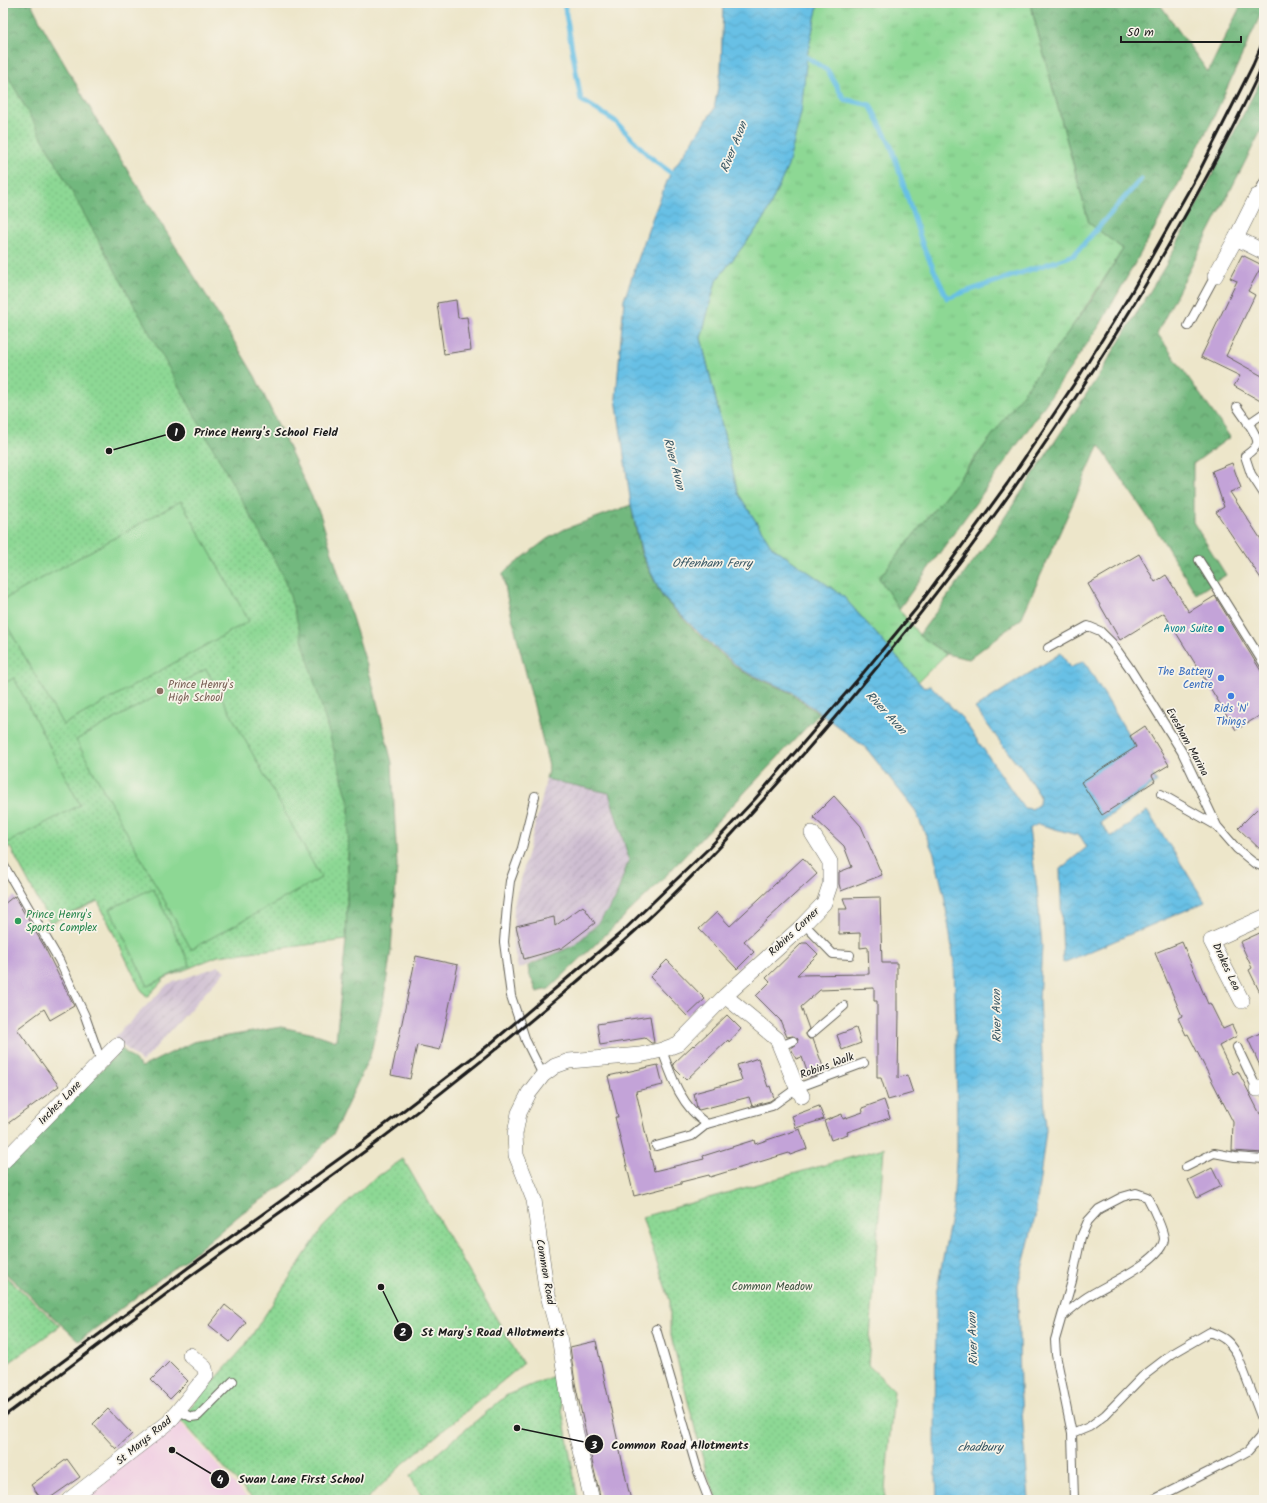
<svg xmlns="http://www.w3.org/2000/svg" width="1267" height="1503" font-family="Kalam,sans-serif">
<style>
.built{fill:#f1d0e3}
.industrial{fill:url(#industrial-furrows)}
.grass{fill:url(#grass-tufts);stroke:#547a58}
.forest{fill:url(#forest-crowns);stroke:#476a4d}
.park{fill:url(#park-dots);stroke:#547a58}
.pitch{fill:#8dd894;stroke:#547a58}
.water{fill:url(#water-waves);stroke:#426e80}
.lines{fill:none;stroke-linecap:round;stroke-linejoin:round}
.stream{stroke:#67c0e5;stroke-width:5}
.building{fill:#c3a3d8}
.lane-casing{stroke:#656359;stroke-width:10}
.street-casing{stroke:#656359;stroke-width:16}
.lane{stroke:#fff;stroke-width:8}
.street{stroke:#fff;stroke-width:15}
.rail{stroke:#1c1c1c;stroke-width:3}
.culture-dot{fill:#0f9aa8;stroke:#f7f3e8;stroke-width:1.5}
.shop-dot{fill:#3f7fe0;stroke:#f7f3e8;stroke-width:1.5}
.education-dot{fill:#8d6e63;stroke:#f7f3e8;stroke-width:1.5}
.leisure-dot{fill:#2e9e5b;stroke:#f7f3e8;stroke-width:1.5}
.labels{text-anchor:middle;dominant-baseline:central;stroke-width:3.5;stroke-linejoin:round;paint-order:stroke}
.culture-label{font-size:11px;fill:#0d838f;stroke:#f7f3e8;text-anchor:end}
.shop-label{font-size:11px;fill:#366cbe;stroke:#f7f3e8;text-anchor:end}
.education-label{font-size:11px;fill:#785e54;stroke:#f7f3e8;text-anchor:start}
.street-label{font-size:11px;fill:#1c1c1c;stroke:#f7f3e8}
.leisure-label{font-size:11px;fill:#27864d;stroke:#f7f3e8;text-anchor:start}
.park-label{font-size:11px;fill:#3e5440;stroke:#f7f3e8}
.water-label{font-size:12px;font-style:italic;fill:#365562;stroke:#f7f3e8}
.leader{fill:none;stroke:#1c1c1c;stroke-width:1.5}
.callout-dot{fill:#1c1c1c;stroke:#f7f3e8;stroke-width:1.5}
.mark-label{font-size:12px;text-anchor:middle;font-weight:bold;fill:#fff}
.callout-label{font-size:12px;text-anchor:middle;font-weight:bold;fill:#1c1c1c;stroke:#f7f3e8;stroke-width:3.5;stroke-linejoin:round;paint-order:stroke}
</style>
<defs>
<pattern id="industrial-furrows" width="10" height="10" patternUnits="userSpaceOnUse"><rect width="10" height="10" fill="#cebed1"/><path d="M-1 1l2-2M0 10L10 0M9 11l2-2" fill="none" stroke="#b0a3b3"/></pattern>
<pattern id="grass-tufts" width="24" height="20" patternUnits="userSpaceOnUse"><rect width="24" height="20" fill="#8dd894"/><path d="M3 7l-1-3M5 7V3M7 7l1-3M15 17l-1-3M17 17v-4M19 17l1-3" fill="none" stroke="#79b97f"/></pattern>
<pattern id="forest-crowns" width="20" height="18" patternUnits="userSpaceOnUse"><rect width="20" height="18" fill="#72b87e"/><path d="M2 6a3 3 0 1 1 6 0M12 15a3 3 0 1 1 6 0" fill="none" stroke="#5d9566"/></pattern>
<pattern id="park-dots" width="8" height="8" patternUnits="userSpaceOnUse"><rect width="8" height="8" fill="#8dd894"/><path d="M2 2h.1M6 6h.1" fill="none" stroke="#79b97f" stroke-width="1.8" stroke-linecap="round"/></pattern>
<pattern id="water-waves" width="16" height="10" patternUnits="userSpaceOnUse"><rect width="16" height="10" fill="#67c0e5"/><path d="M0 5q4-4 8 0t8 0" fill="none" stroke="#59a4c4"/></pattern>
</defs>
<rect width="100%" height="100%" fill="#f7f3e8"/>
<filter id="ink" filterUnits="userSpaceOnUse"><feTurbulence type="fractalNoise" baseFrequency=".025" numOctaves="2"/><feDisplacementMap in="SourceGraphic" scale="8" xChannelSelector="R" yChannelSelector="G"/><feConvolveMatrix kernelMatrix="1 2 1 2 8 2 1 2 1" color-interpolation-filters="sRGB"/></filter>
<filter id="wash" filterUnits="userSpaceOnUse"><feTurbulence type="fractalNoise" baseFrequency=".012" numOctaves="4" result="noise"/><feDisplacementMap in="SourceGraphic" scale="16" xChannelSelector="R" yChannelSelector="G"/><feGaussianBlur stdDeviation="0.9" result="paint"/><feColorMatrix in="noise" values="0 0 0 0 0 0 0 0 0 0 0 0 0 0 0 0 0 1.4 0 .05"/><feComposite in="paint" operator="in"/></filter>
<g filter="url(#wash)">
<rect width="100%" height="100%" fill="#ede6ca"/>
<!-- built -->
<path class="built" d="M 179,1421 L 249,1500 L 72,1500 Z"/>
<!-- industrial -->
<path class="industrial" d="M 546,779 L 609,793 L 629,859 L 615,900 L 598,924 L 575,945 L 518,969 L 513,944 L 514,904 L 542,799 Z
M 219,966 L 225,971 L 142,1062 L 114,1038 L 168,984 Z"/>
<!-- grass -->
<path class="grass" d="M 818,3 L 1030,3 L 1089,223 L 1123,249 C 1051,365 965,472 879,578 L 899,609 L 919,635 L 946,654 L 918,682 L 842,595 L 772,547 L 738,493 L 701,338 L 716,281 L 764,219 L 807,56 Z"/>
<!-- forest -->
<path class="forest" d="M 3,3 L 31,3 L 43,27 L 109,141 L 203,290 L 255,376 L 320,514 L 372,682 L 392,763 L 397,866 L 391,950 L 384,997 L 370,1056 L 334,1133 L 292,1179 L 242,1213 L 200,1248 L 79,1341 L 3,1271 L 3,1169 L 122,1049 L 142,1067 L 193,1042 L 281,1027 L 319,1035 L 336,1041 L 346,940 L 349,803 L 144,324 L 3,67 Z
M 1030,3 L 1159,3 L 1208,72 L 1242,3 L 1264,3 L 1264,7 L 1212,121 L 1157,224 L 1100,325 L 1006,461 L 899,609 L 879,578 L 974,460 L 1093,298 L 1123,249 L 1089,223 Z
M 1264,74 L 1264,125 L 1157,333 L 1230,437 L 1193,464 L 1193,522 L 1226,575 L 1196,594 L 1157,531 L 1099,445 L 1021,619 L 969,659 L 946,654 L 919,635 L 993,535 L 1097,378 L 1166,265 Z
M 631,505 L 641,554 L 663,598 L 699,635 L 741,671 L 791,693 L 819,714 L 657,885 L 549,989 L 537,992 L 529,973 L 528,966 L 575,945 L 598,924 L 615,900 L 629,859 L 609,793 L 546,779 L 549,766 L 507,597 L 503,573 L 547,539 L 565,529 Z"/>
<!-- park -->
<path class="park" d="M 3,67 L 285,579 L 349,803 L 346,940 L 218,956 L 165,978 L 147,997 L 140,988 L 98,901 L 50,923 L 10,847 L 3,848 Z
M 884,1148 L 868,1365 L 894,1390 L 884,1500 L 717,1500 L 706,1471 L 670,1332 L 670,1301 L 642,1217 Z
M 403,1159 L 523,1364 L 405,1462 L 366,1500 L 254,1500 L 180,1419 L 244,1347 L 323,1227 L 368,1183 Z
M 3,1274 L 60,1326 L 3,1367 Z
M 556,1375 L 578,1500 L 424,1500 L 410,1476 L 507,1395 Z"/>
<!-- pitch -->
<path class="pitch" d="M 181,501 L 249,621 L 63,725 L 3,618 L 3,600 Z
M 206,669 L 321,878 L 191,949 L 76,740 Z
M 14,678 L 80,805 L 7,843 L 3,835 L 3,684 Z
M 153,888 L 190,965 L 148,986 L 110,909 Z"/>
<!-- water -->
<path class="water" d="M 723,3 L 818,3 L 818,5 L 807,56 L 801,113 L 788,166 L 764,219 L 716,281 L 701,338 L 738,493 L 772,547 L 842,595 L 924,688 L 930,685 L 962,718 L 1024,808 L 1032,809 L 1039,804 L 1040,796 L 1018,762 L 1016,763 L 975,708 L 1061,653 L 1070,668 L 1084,661 L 1157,782 L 1100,823 L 1111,837 L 1147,811 L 1177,857 L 1205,902 L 1063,963 L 1060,869 L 1087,847 L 1080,836 L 1038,824 L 1029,829 L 1037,888 L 1042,946 L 1039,1000 L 1046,1130 L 1035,1217 L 1018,1285 L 1020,1387 L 1029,1500 L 937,1500 L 935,1446 L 936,1294 L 953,1207 L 957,1148 L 956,1030 L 954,963 L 944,895 L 934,854 L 915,810 L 866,748 L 792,692 L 742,670 L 700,634 L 663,597 L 642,554 L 631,505 L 616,398 L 624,300 L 652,219 L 670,174 L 714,109 L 721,71 Z"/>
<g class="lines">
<!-- stream -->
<path class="stream" d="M 564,3 L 581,100 L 615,121 L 649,156 L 675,176
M 801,53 L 828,71 L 844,99 L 870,105 L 891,146 L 923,246 L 947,298 L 1074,255 L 1141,179"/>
</g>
<g id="blocks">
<!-- building -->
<path class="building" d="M 1242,255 L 1262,265 L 1248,291 L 1255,295 L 1226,356 L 1264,377 L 1264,403 L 1234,386 L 1240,376 L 1201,357 L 1237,281 L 1230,278 Z
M 456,300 L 458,318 L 467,317 L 471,350 L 444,354 L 437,303 Z
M 1232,463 L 1241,488 L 1230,492 L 1264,544 L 1264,583 L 1216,512 L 1224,507 L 1212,471 Z
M 1139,554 L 1155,582 L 1166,575 L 1189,612 L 1215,596 L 1264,676 L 1264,713 L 1236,730 L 1164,613 L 1120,640 L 1088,584 Z
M 1145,726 L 1169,765 L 1152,775 L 1155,781 L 1102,815 L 1081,782 L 1136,747 L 1130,736 Z
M 834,796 L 861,826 L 882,875 L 841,891 L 839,884 L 839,872 L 852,867 L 844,846 L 813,817 Z
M 1257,809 L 1264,816 L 1264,853 L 1238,828 Z
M 803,858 L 817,874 L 744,941 L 754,952 L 737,969 L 699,929 L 717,912 L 730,926 Z
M 14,896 L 44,946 L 74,1006 L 50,1020 L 44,1009 L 17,1029 L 59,1086 L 3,1127 L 3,905 Z
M 880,897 L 882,963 L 897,963 L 897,1011 L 899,1011 L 898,1078 L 907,1075 L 913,1093 L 888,1100 L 881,1078 L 877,1078 L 877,1001 L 874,1001 L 874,988 L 820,990 L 801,1007 L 809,1029 L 806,1032 L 806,1035 L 809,1039 L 813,1039 L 825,1072 L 809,1077 L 802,1057 L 796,1059 L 791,1048 L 797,1044 L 798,1039 L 793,1036 L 787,1037 L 780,1020 L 756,996 L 770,982 L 766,978 L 802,943 L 807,943 L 818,954 L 797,975 L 869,974 L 868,947 L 860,948 L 860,933 L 839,934 L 839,909 L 847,909 L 843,898 Z
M 583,906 L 595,923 L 562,948 L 524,959 L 516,926 L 554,917 L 555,926 Z
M 1264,931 L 1264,1001 L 1249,970 L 1252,968 L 1240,942 Z
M 1182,942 L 1208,1004 L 1210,1003 L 1223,1029 L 1232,1025 L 1237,1036 L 1219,1046 L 1233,1074 L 1238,1071 L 1260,1114 L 1264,1115 L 1264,1153 L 1232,1151 L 1233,1122 L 1188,1034 L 1186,1035 L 1178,1018 L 1182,1016 L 1155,953 Z
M 416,956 L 458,965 L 440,1050 L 417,1045 L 410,1079 L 391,1075 Z
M 667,960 L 705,999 L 687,1016 L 650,977 Z
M 727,1015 L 741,1029 L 729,1042 L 728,1040 L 686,1080 L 675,1069 L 673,1064 L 693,1045 L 694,1046 Z
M 650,1016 L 654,1043 L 651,1043 L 645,1038 L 600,1045 L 597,1024 Z
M 856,1028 L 861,1043 L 842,1050 L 837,1035 Z
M 1264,1031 L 1264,1075 L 1248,1039 Z
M 758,1058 L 768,1087 L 770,1086 L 774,1098 L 770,1101 L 752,1106 L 749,1097 L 699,1110 L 697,1108 L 694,1093 L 742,1080 L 737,1065 Z
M 658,1065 L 663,1085 L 636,1091 L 654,1171 L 704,1159 L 703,1156 L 754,1140 L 755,1144 L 800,1129 L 807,1149 L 790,1155 L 789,1153 L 710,1177 L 709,1175 L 681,1182 L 681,1184 L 634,1196 L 615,1117 L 618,1117 L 608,1076 Z
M 884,1100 L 890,1118 L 847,1132 L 848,1134 L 831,1140 L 824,1121 L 842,1114 L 843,1119 L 863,1112 L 862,1108 Z
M 819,1106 L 824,1119 L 796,1128 L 792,1116 Z
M 1212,1168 L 1221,1186 L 1197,1198 L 1188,1180 Z
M 225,1305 L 246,1322 L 230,1342 L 209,1325 Z
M 596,1341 L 628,1488 L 631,1500 L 601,1500 L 594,1470 L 575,1383 L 570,1347 Z
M 169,1362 L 188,1381 L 170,1399 L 151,1380 Z
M 108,1409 L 132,1434 L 116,1449 L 93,1424 Z
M 67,1459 L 80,1477 L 47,1500 L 42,1500 L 31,1485 Z"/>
</g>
</g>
<g filter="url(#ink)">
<use href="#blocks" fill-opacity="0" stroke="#656359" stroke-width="1"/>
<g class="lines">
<defs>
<path id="lane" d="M 1257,196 L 1264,182
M 1188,326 L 1215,276
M 1237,407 C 1242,415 1259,435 1257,444 C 1255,449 1249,453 1245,456 L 1251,474 L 1264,494
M 1248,424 L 1264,413
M 1199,560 L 1264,664
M 1048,648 L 1088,626 L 1100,631 L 1112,643 L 1129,667 L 1182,752 L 1217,826 L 1237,849 L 1254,863 L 1264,867
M 1161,794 L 1217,826
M 535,796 L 522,848 L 510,881 L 507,906 L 504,942 L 511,996 L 526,1041 L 543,1075
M 3,864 L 59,960 L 85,1016 L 101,1061
M 804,924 L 833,954 L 850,955
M 811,1034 L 844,1006
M 780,1046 L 793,1041
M 1237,1047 L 1257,1089
M 662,1050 C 672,1078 681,1106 707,1124 L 772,1106 L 797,1088 L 864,1063
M 656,1146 L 692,1136 L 707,1124
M 1186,1167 L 1214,1153 L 1235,1157 L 1264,1159
M 1063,1316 C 1070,1310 1077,1304 1084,1299 C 1102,1286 1162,1262 1164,1239 C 1164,1231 1151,1204 1147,1197 L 1136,1193 L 1122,1197 L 1099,1209 L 1088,1221 L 1081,1237 L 1072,1281 L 1055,1340 L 1056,1355 L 1072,1434 L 1074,1500
M 656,1329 L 697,1469 L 709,1500
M 179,1411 L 191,1417 L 198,1416 L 233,1381
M 1072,1434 L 1089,1427 L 1105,1415 L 1142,1377 L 1172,1354 L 1210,1332 C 1224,1337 1229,1341 1237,1354 L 1264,1424 L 1260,1437 L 1248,1451 L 1232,1460 L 1153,1500"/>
<path id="street" d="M 1257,196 L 1236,238 L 1264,252
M 1215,276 L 1236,238
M 725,996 L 800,928 L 824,903 L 830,885 L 830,862 L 812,833
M 1242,1001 L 1211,941 L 1264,917
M 1257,1089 L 1264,1086
M 3,1162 L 117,1045
M 69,1500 L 169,1422 L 206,1376 L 205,1368 L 190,1355
M 592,1500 L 571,1413 L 559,1336 L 546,1288 L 534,1200 L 516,1155 L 515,1134 L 519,1113 L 529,1093 L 543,1075 L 555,1066 L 569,1061 L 640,1055 L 662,1050 L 678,1044 L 725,996 L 777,1039 L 797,1088 L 802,1096"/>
</defs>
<!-- lane casing -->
<use href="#lane" class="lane-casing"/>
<!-- street casing -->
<use href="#street" class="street-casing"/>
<!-- lane -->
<use href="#lane" class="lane"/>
<!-- street -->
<use href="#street" class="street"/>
<!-- rail -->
<path class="rail" d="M 3,1406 L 189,1267 L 361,1143 L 490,1044 L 623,931 L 708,849 L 755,799 L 859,678 L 916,609 L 1007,484 L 1080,375 L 1131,293 L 1198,174 L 1253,65 L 1264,39
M 3,1417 C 66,1370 128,1322 192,1275 C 250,1233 310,1192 368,1149 C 456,1083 541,1014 624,941 C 699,874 766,798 831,722 C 958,574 1072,415 1168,246 C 1202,186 1236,125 1264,62"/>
</g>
</g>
<!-- markers -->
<circle class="culture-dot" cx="1221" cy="629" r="4"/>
<g class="shop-dot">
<circle cx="1221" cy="678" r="4"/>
<circle cx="1231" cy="696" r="4"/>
</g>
<circle class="education-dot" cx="160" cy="691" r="4"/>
<circle class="leisure-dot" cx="18" cy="921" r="4"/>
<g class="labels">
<!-- culture labels -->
<g class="culture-label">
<text x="1213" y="629">Avon Suite</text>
</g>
<!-- shop labels -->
<g class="shop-label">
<text x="1213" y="672">The Battery<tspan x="1213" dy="13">Centre</tspan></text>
<text x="1231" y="709" text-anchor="middle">Rids 'N'<tspan x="1231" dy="13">Things</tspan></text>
</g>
<!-- education labels -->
<g class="education-label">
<text x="168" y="685">Prince Henry's<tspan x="168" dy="13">High School</tspan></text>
</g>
<!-- street labels -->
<g class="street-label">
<text transform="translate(1187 742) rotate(61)">Evesham Marina</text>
<text transform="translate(794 932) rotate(-43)">Robins Corner</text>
<text transform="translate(1226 967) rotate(65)">Drakes Lea</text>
<text transform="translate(827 1066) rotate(-20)">Robins Walk</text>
<text transform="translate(60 1103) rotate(-46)">Inches Lane</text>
<text transform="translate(545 1272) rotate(80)">Common Road</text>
<text transform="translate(144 1441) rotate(-40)">St Marys Road</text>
</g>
<!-- leisure labels -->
<g class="leisure-label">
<text x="26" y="915">Prince Henry's<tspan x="26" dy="13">Sports Complex</tspan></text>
</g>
<!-- park labels -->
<g class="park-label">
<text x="772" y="1287">Common Meadow</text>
</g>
<!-- water labels -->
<g class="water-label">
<text transform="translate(734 147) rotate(-68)">River Avon</text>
<text transform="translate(674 464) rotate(75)">River Avon</text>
<text x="712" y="563">Offenham Ferry</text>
<text transform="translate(886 713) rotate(47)">River Avon</text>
<text transform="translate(997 1016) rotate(-91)">River Avon</text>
<text transform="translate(973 1339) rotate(-92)">River Avon</text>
<text x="980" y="1447">chadbury</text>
</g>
</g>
<!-- callouts -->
<path class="leader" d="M109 451L176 432M381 1287L403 1332M517 1428L594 1444M172 1450L220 1479"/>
<g class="callout-dot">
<circle cx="109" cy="451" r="4"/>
<circle cx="381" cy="1287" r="4"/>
<circle cx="517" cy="1428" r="4"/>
<circle cx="172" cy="1450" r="4"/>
<circle cx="176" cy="432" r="10"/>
<circle cx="403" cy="1332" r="10"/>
<circle cx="594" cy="1444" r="10"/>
<circle cx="220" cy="1479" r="10"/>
</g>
<g class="mark-label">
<text x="176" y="436">1</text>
<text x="403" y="1336">2</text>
<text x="594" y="1449">3</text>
<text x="220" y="1483">4</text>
</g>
<g class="callout-label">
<text x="266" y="436">Prince Henry's School Field</text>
<text x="493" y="1336">St Mary's Road Allotments</text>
<text x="680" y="1449">Common Road Allotments</text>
<text x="301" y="1483">Swan Lane First School</text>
</g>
<!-- margin -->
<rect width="1267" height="1503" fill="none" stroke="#f7f3e8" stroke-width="16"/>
<!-- scale -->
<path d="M1121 36v6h120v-6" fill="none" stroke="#1c1c1c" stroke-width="2"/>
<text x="1127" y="36" font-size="12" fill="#1c1c1c" stroke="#f7f3e8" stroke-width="3" paint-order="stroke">50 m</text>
</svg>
